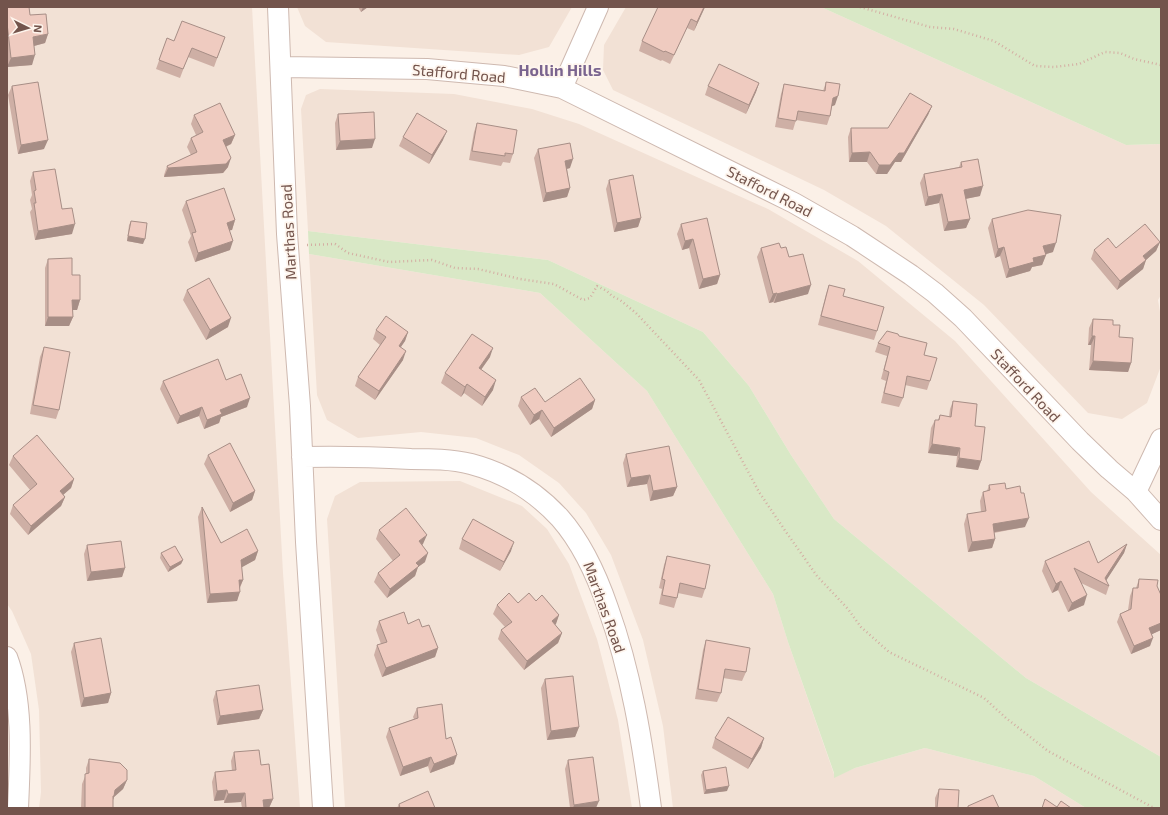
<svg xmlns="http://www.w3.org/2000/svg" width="1168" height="815" font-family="'Exo 2',sans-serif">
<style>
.residential{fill:#f2e1d5}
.green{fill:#d9e8c6}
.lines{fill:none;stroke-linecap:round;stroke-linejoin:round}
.minor-casing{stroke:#ceb9b0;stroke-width:22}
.path{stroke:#d4aea3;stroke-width:2.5;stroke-dasharray:1 3;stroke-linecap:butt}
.minor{stroke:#fff;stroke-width:20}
.wall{fill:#ceafa5}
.shaded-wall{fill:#a78e86}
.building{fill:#efcbc0;stroke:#a78e86}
.labels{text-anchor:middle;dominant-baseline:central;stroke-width:3.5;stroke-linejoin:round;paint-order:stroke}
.street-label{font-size:15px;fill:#73544c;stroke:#fef5ed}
.neighbourhood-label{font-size:16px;font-weight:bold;fill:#7a648f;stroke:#fef5ed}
</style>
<rect width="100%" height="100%" fill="#fbf0e7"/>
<!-- residential -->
<path class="residential" d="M 7,7 L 252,7 L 283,573 L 300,808 L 39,808 L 41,792 L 39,710 L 31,654 L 12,611 L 7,604 Z
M 297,7 L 572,7 L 549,47 L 519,55 L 326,42 L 305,26 Z
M 626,7 L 821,7 L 1126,145 L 1161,144 L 1161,295 L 1158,300 L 1161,318 L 1161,366 L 1147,403 L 1122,419 L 1088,413 L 984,305 L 886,226 L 824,190 L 613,90 L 603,70 L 604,45 Z
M 320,89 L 454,94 L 532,109 L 579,124 L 768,209 L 858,261 L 955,341 L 1091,492 L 1161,555 L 1161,757 L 1026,678 L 834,519 L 791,455 L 749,386 L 703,332 L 548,260 L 308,231 L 301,109 L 306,95 Z
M 309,254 L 540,293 L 647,391 L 773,594 L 788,642 L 834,774 L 834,777 L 855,768 L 925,748 L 1034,776 L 1086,808 L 673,808 L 663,726 L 643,640 L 611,555 L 586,513 L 559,483 L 519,455 L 476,438 L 421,432 L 358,438 L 327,420 L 317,395 Z
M 460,481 L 522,506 L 547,529 L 569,564 L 597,639 L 618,720 L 632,808 L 345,808 L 327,519 L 335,496 L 360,482 Z"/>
<!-- green -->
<path class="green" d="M 821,7 L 1161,7 L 1161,144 L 1126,145 Z
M 308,231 L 548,260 L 703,332 L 749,386 L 791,455 L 834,519 L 1026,678 L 1161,757 L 1161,808 L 1086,808 L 1034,776 L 925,748 L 855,768 L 834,778 L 834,773 L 788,642 L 773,594 L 647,391 L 540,293 L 309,254 Z"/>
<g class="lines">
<defs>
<path id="minor" d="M 278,7 L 287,234 L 300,406 L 306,542 L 323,808
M 281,67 L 427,69 L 504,76 L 562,88 L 794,203 L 852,236 L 911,275 L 935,293 L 963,318 L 1080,441 L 1109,469 L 1136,492 L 1161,520
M 562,88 L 598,7
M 302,457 C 339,456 374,457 411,459 C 431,459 451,459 471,464 C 505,473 536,492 560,518 C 583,544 597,576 608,608 C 631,672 642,740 651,808
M 1136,492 L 1161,439
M 7,657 C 24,702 20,761 18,808"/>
</defs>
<!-- minor casing -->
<use href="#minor" class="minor-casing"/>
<!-- path -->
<path class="path" d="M 860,7 L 930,27 L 954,29 L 994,41 L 1035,66 L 1054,67 L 1079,64 L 1105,52 L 1120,53 L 1134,59 L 1161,65
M 307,245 L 335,244 L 348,253 L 389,262 L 432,260 L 455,268 L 478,269 L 520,279 L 554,284 L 583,300 L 590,298 L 597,286 L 607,291 L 612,296 L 620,300 L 636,313 L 699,380 L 759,492 L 784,529 L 817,576 L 848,609 L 861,627 L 889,652 L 984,698 L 1006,718 L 1048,751 L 1154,808"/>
<!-- minor -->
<use href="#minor" class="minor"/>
</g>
<!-- wall -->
<path class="wall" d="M 7,7 L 30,15 L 48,34 L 45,43 L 34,46 L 32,65 L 7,67 Z
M 358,7 L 368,7 L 361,12 Z
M 705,7 L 694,31 L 687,28 L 670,64 L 662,60 L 661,61 L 639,51 L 642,41 Z
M 225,37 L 214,67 L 188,57 L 180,78 L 156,69 L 167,38 L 174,41 Z
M 826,82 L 835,105 L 832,106 L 830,116 L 827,125 L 796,120 L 793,130 L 775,127 L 781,94 L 784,84 L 823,91 Z
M 759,83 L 756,92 L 746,114 L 705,95 L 708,86 Z
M 12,86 L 44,149 L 18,154 L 8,95 Z
M 932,106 L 928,115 L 901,162 L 895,162 L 887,174 L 876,174 L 867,162 L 849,162 L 848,137 L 851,128 L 888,128 Z
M 338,114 L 372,148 L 336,150 L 335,123 Z
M 194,115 L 235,135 L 231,144 L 226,147 L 228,167 L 223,173 L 164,177 L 164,175 L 167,166 L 191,155 L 187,147 L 191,138 L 196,135 L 191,124 Z
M 477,123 L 513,154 L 510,163 L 503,162 L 501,166 L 469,160 L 474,132 Z
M 403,137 L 443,140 L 429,164 L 399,146 Z
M 538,149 L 570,168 L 567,169 L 570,188 L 567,197 L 543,202 L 534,158 Z
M 961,162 L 980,196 L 965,199 L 970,219 L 966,228 L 944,231 L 939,203 L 925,206 L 920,183 L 924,174 L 959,167 Z
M 33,172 L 62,209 L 72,234 L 35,240 L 30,212 L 32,209 L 30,200 L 32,195 L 30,181 Z
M 609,180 L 641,218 L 638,227 L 614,232 L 606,189 Z
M 186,201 L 235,220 L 232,230 L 229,230 L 230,250 L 195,262 L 188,242 L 191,236 L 182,210 Z
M 992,219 L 1053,252 L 1045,254 L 1046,255 L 1042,265 L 1032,267 L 1030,271 L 1006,278 L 1000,256 L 995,258 L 988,228 Z
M 131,221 L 143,244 L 127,241 L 129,225 Z
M 681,224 L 720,275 L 717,284 L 699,289 L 689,248 L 682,250 L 677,234 Z
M 1160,242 L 1156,251 L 1146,260 L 1143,269 L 1117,290 L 1091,259 L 1094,250 L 1116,248 Z
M 761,248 L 781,248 L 789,257 L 808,294 L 774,303 L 773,302 L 769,303 L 757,257 Z
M 48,259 L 72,275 L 80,300 L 77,310 L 72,310 L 73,317 L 69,326 L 45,326 L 45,268 Z
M 829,285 L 843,296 L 877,331 L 874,340 L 818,325 L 826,294 Z
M 187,290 L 228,327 L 206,340 L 183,300 Z
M 1093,319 L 1113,325 L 1131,363 L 1128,372 L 1089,370 L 1091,345 L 1088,345 L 1089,328 Z
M 376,330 L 408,332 L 405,341 L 401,347 L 403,360 L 375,400 L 355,386 L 358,377 L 380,345 L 373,339 Z
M 899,336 L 924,355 L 930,381 L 927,390 L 905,385 L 903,398 L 899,407 L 881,403 L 886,381 L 881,379 L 887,356 L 875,352 L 878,343 Z
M 44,347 L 59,410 L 56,419 L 30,414 L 40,357 Z
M 490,357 L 481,370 L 493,390 L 482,406 L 464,393 L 461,397 L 441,383 L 445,373 Z
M 226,380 L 247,407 L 221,417 L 219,423 L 204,429 L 199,416 L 177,424 L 160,389 L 163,381 Z
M 521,397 L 545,402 L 595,400 L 592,409 L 551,437 L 539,419 L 530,425 L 518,406 Z
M 953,401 L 975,426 L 981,461 L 978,470 L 956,467 L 957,456 L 928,453 L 931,428 L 935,420 L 938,420 L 940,415 L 949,417 L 950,409 Z
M 626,454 L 677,487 L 673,496 L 650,501 L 647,484 L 627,487 L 623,463 Z
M 208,455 L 255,491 L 252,500 L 230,512 L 204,464 Z
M 13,456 L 74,479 L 71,488 L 63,495 L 65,497 L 61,506 L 28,535 L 10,514 L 13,505 L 30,490 L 9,465 Z
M 989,485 L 1006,489 L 1025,527 L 994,533 L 995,539 L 992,548 L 968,552 L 964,524 L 967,514 L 981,512 L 980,501 L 983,492 L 987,491 Z
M 202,507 L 221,543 L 258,551 L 255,560 L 241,567 L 243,580 L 240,588 L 237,601 L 207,603 L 198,517 Z
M 379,530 L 423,544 L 422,545 L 425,562 L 418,567 L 415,576 L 387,598 L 374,582 L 378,573 L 393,561 L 376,539 Z
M 462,539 L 511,551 L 500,571 L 459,549 Z
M 1127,544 L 1124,553 L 1106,580 L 1109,586 L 1106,595 L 1081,583 L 1084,605 L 1068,612 L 1058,590 L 1052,593 L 1042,571 L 1045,561 L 1098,563 Z
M 87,545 L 125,568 L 122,577 L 87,581 L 84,554 Z
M 161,553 L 183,560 L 181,564 L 168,572 L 160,558 Z
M 667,556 L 705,589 L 702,598 L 678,593 L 677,598 L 674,608 L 659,604 L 662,589 L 659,588 L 664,565 Z
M 1139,579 L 1157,586 L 1161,595 L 1161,630 L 1152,634 L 1150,646 L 1131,654 L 1117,622 L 1120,614 L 1128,610 L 1130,596 L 1133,588 L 1136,588 Z
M 536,601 L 559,615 L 555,625 L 562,633 L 558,643 L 524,670 L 498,639 L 501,630 L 505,627 L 493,614 L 497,605 Z
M 379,621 L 408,624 L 422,627 L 438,648 L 435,657 L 382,677 L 374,655 L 377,645 L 381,644 L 376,630 Z
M 706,640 L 746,672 L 742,681 L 723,678 L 721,693 L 717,702 L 695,699 L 703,650 Z
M 74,643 L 111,693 L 108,703 L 81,707 L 71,652 Z
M 545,679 L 579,727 L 575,737 L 547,740 L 541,688 Z
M 216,691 L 263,710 L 259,719 L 217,725 L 213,700 Z
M 417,708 L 446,739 L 454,764 L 430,773 L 428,766 L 400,776 L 386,737 L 389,728 L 414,719 L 413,717 Z
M 715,738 L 764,738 L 761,748 L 748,769 L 712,748 Z
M 234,752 L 261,765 L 273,799 L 269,808 L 242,808 L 241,802 L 224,803 L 224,800 L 214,801 L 212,782 L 215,772 L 232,771 L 231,761 Z
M 89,759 L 127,780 L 123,789 L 114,797 L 113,800 L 113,808 L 81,808 L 82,784 L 86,774 L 86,768 Z
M 568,760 L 596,808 L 570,808 L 565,769 Z
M 703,771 L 727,791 L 704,794 L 701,775 Z
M 939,789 L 958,808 L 935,808 L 935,798 Z
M 399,804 L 435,808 L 397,808 Z"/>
<!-- shaded-wall -->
<path class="shaded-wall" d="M 363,7 L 368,7 L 361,12 Z
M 704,7 L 705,7 L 694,31 L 697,22 Z
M 48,34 L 45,43 L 30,47 L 33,37 Z
M 35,55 L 32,65 L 7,67 L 11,58 Z
M 759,83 L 756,92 L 746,114 L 749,105 Z
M 838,96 L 835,105 L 830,107 L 833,98 Z
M 932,106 L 928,115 L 901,162 L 895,162 L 887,174 L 876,174 L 879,165 Z
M 447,131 L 443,140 L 429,164 L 432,155 Z
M 235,135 L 231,144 L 220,149 L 223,140 Z
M 375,139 L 372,148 L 336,150 L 340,141 Z
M 48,140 L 44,149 L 18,154 L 21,145 Z
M 870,152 L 867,162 L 849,162 L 852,153 Z
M 231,158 L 228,167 L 223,173 L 164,177 L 168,168 Z
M 573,159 L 570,168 L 562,170 L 565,161 Z
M 983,186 L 980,196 L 960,200 L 964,190 Z
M 570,188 L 567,197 L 543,202 L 546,193 Z
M 942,194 L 939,203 L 925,206 L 928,197 Z
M 641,218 L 638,227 L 614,232 L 617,223 Z
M 970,219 L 966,228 L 944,231 L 948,222 Z
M 235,220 L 232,230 L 223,232 L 227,223 Z
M 75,224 L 72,234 L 35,240 L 38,231 Z
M 128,236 L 145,239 L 143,244 L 127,241 Z
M 693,239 L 689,248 L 682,250 L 685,241 Z
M 233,241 L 230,250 L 195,262 L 198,253 Z
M 1160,242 L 1156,251 L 1146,260 L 1143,269 L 1117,290 L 1120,281 L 1143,256 Z
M 1056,243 L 1053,252 L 1040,256 L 1043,246 Z
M 1004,247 L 1000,256 L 995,258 L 998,249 Z
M 1046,255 L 1042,265 L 1032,267 L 1030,271 L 1006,278 L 1009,269 L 1033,258 Z
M 720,275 L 717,284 L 699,289 L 703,279 Z
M 811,285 L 808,294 L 774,303 L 777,294 Z
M 777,293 L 773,302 L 769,303 L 773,294 Z
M 72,300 L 80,300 L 77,310 L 69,310 Z
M 48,317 L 73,317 L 69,326 L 45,326 Z
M 231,318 L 228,327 L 206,340 L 210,330 Z
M 408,332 L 405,341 L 395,355 L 399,346 Z
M 1092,336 L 1095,336 L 1091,345 L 1088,345 Z
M 493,348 L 490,357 L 475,378 L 479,368 Z
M 406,351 L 403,360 L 375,400 L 379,391 Z
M 1093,361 L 1131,363 L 1128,372 L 1089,370 Z
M 496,380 L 493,390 L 482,406 L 485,397 Z
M 467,384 L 464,393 L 461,397 L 465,387 Z
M 250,398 L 247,407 L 221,417 L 219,423 L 204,429 L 207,420 L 220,410 Z
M 595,400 L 592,409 L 551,437 L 554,428 Z
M 202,407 L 199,416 L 177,424 L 180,416 Z
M 542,410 L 539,419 L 530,425 L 534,415 Z
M 932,444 L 960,448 L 957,456 L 928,453 Z
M 959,458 L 981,461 L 978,470 L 956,467 Z
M 650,475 L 647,484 L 627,487 L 631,478 Z
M 74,479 L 71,488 L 56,501 L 60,491 Z
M 677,487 L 673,496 L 650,501 L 653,491 Z
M 255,491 L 252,500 L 230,512 L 233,503 Z
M 65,497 L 61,506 L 28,535 L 31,526 Z
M 1029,518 L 1025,527 L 989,533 L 993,524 Z
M 427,535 L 423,544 L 415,550 L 419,541 Z
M 995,539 L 992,548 L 968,552 L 972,542 Z
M 514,542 L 511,551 L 500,571 L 504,562 Z
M 1127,544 L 1124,553 L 1104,584 L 1105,578 Z
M 258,551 L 255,560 L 237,570 L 241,560 Z
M 428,553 L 425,562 L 418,567 L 415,576 L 387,598 L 390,589 L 416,563 Z
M 183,560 L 181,564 L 168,572 L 170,567 Z
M 125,568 L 122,577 L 87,581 L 91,572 Z
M 239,580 L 243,580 L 239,589 Z
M 1061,581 L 1058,590 L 1052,593 L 1056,584 Z
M 240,592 L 237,601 L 207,603 L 210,594 Z
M 1087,595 L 1084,605 L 1068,612 L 1072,603 Z
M 559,615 L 556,624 L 549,630 L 552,621 Z
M 1161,623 L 1161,630 L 1146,637 L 1149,628 Z
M 562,633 L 558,643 L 524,670 L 527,661 Z
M 1153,638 L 1150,646 L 1131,654 L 1134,646 Z
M 438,648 L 435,657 L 382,677 L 386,668 Z
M 111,693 L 108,703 L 81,707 L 84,698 Z
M 263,710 L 259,719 L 217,725 L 220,716 Z
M 579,727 L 575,737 L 547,740 L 551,731 Z
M 764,738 L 761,748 L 748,769 L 752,759 Z
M 457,755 L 454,764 L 430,773 L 434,764 Z
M 431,757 L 428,766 L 400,776 L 403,767 Z
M 127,780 L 123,789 L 114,797 L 111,806 L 115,790 Z
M 729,786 L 727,791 L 704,794 L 706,790 Z
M 227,790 L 224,800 L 214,801 L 217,791 Z
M 245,793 L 241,802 L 224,803 L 228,794 Z
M 273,799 L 269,808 L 260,808 L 263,800 Z
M 599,801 L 596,808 L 573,808 L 574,805 Z"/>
<!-- building -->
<path class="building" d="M 7,7 L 29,7 L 30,15 L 46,14 L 48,34 L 33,37 L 35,55 L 11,58 L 7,23 Z
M 658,7 L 704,7 L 697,22 L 691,19 L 674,55 L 665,51 L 664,52 L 642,41 Z
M 182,21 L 225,37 L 217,58 L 192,48 L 183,69 L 159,60 L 167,38 L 174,41 Z
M 719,64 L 759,83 L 749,105 L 708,86 Z
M 38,82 L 48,140 L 21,145 L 12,86 Z
M 826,82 L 840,84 L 838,96 L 833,98 L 830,116 L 798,111 L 796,121 L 778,118 L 784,84 L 825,91 Z
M 910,93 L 932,106 L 904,153 L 899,153 L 890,165 L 879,165 L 870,152 L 852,153 L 851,128 L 888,128 Z
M 220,103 L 235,135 L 223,140 L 231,158 L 226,164 L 168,168 L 167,166 L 197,152 L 191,138 L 203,132 L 194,115 Z
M 374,112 L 375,139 L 340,141 L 338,114 Z
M 417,113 L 447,131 L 432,155 L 403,137 Z
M 477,123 L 517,130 L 513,154 L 505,153 L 505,156 L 472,151 Z
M 570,143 L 573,159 L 565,161 L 570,188 L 546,193 L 538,149 Z
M 978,159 L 983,186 L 964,190 L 970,219 L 948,222 L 942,194 L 928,197 L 924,174 L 962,167 L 961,162 Z
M 55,169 L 62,209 L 72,208 L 75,224 L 38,231 L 34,203 L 36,203 L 34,191 L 36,190 L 33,172 Z
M 633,175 L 641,218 L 617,223 L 609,180 Z
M 224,188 L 235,220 L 227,223 L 233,241 L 198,253 L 192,233 L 196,232 L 186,201 Z
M 1028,210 L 1061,215 L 1056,243 L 1043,246 L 1046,255 L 1033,258 L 1034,262 L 1009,269 L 1004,247 L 998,249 L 992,219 Z
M 707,218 L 720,275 L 703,279 L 693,239 L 685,241 L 681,224 Z
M 131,221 L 147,223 L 145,239 L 128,236 Z
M 1145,224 L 1160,242 L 1143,256 L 1146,260 L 1120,281 L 1094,250 L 1108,238 L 1116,248 Z
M 779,243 L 781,248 L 786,247 L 789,257 L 803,254 L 811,285 L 777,294 L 777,293 L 773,294 L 761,248 Z
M 72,258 L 72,275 L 80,275 L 80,300 L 72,300 L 73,317 L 48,317 L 48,259 Z
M 209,278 L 231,318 L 210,330 L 187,290 Z
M 829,285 L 845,289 L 843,296 L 884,307 L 877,331 L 821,316 Z
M 386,316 L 408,332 L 399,346 L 406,351 L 379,391 L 358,377 L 386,337 L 376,330 Z
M 1093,319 L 1113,320 L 1113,325 L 1120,325 L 1119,337 L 1133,338 L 1131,363 L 1093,361 L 1095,336 L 1092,336 Z
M 887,331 L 898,334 L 899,336 L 927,343 L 924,355 L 937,358 L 930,381 L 907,376 L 903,398 L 884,393 L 889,372 L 884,370 L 890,347 L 878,343 Z
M 472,334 L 493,348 L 479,368 L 496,380 L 485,397 L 467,384 L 465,387 L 445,373 Z
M 44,347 L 70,352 L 59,410 L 33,405 Z
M 218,359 L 226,380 L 241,374 L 250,398 L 220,410 L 222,414 L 207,420 L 202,407 L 180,416 L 163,381 Z
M 580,378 L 595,400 L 554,428 L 542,410 L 534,415 L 521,397 L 535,388 L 545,402 Z
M 953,401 L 977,404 L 975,426 L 985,427 L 981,461 L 959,458 L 960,448 L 932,444 L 935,420 L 939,420 L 940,415 L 951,417 Z
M 37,435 L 74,479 L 60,491 L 65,497 L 31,526 L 13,505 L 37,484 L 13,456 Z
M 230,443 L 255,491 L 233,503 L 208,455 Z
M 669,446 L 677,487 L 653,491 L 650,475 L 631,478 L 626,454 Z
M 1005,483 L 1006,489 L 1020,486 L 1021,493 L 1024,493 L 1029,518 L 993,524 L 995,539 L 972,542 L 967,514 L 986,511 L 983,492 L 990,490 L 989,485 Z
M 202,507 L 221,543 L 247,529 L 258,551 L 241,560 L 243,580 L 239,580 L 240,592 L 210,594 Z
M 406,508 L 427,535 L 419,541 L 428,553 L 416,563 L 419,566 L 390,589 L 378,573 L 400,555 L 379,530 Z
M 473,519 L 514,542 L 504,562 L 462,539 Z
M 121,541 L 125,568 L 91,572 L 87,545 Z
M 1089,541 L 1098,563 L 1127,544 L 1105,578 L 1109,586 L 1074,568 L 1087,595 L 1072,603 L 1061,581 L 1056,584 L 1045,561 Z
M 175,546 L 183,560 L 170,567 L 161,553 Z
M 667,556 L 710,565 L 705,589 L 680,583 L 677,598 L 662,595 L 665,580 L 662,579 Z
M 1139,579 L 1158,580 L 1157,586 L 1161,595 L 1161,623 L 1149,628 L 1153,638 L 1134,646 L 1120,614 L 1131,609 L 1133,588 L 1138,588 Z
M 509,593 L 518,603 L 529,593 L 536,601 L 542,595 L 559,615 L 552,621 L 562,633 L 527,661 L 501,630 L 512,622 L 497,605 Z
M 404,612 L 408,624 L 419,619 L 422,627 L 429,625 L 438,648 L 386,668 L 377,645 L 387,642 L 379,621 Z
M 101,638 L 111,693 L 84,698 L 74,643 Z
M 706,640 L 750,648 L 746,672 L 725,669 L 721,693 L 698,689 Z
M 573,676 L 579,727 L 551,731 L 545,679 Z
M 259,685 L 263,710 L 220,716 L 216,691 Z
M 442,704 L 446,739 L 451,737 L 457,755 L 434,764 L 431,757 L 403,767 L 389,728 L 418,718 L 417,708 Z
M 728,717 L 764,738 L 752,759 L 715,738 Z
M 259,750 L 261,765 L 269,764 L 273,799 L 263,800 L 264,808 L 246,808 L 245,793 L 228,794 L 227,790 L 217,791 L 215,772 L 236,770 L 234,752 Z
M 593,757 L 599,801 L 574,805 L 568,760 Z
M 89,759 L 120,763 L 127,770 L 127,780 L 115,790 L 114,796 L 113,796 L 113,808 L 85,808 L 85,774 L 89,773 Z
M 726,767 L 729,786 L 706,790 L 703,771 Z
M 939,789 L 959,790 L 958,808 L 937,808 Z
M 428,791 L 435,808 L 400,808 L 399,804 Z
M 993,795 L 999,808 L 968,808 L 968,806 Z
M 1045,799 L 1057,807 L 1061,801 L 1071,808 L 1042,808 Z"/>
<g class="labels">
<!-- street labels -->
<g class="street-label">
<text transform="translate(459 73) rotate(5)">Stafford Road</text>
<text transform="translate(770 191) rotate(27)">Stafford Road</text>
<text transform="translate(288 232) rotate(-93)">Marthas Road</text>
<text transform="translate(1026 385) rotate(47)">Stafford Road</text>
<text transform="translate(605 607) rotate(70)">Marthas Road</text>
</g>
<!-- neighbourhood labels -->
<g class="neighbourhood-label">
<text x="560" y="69">Hollin Hills</text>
</g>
</g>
<!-- border -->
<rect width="1168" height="815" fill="none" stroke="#73544c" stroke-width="16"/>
<!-- north arrow -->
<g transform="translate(28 28) rotate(95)" stroke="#fef5ed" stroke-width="3" paint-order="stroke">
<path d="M0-3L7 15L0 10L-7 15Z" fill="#73544c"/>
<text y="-6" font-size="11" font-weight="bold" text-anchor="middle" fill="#73544c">N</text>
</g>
</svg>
